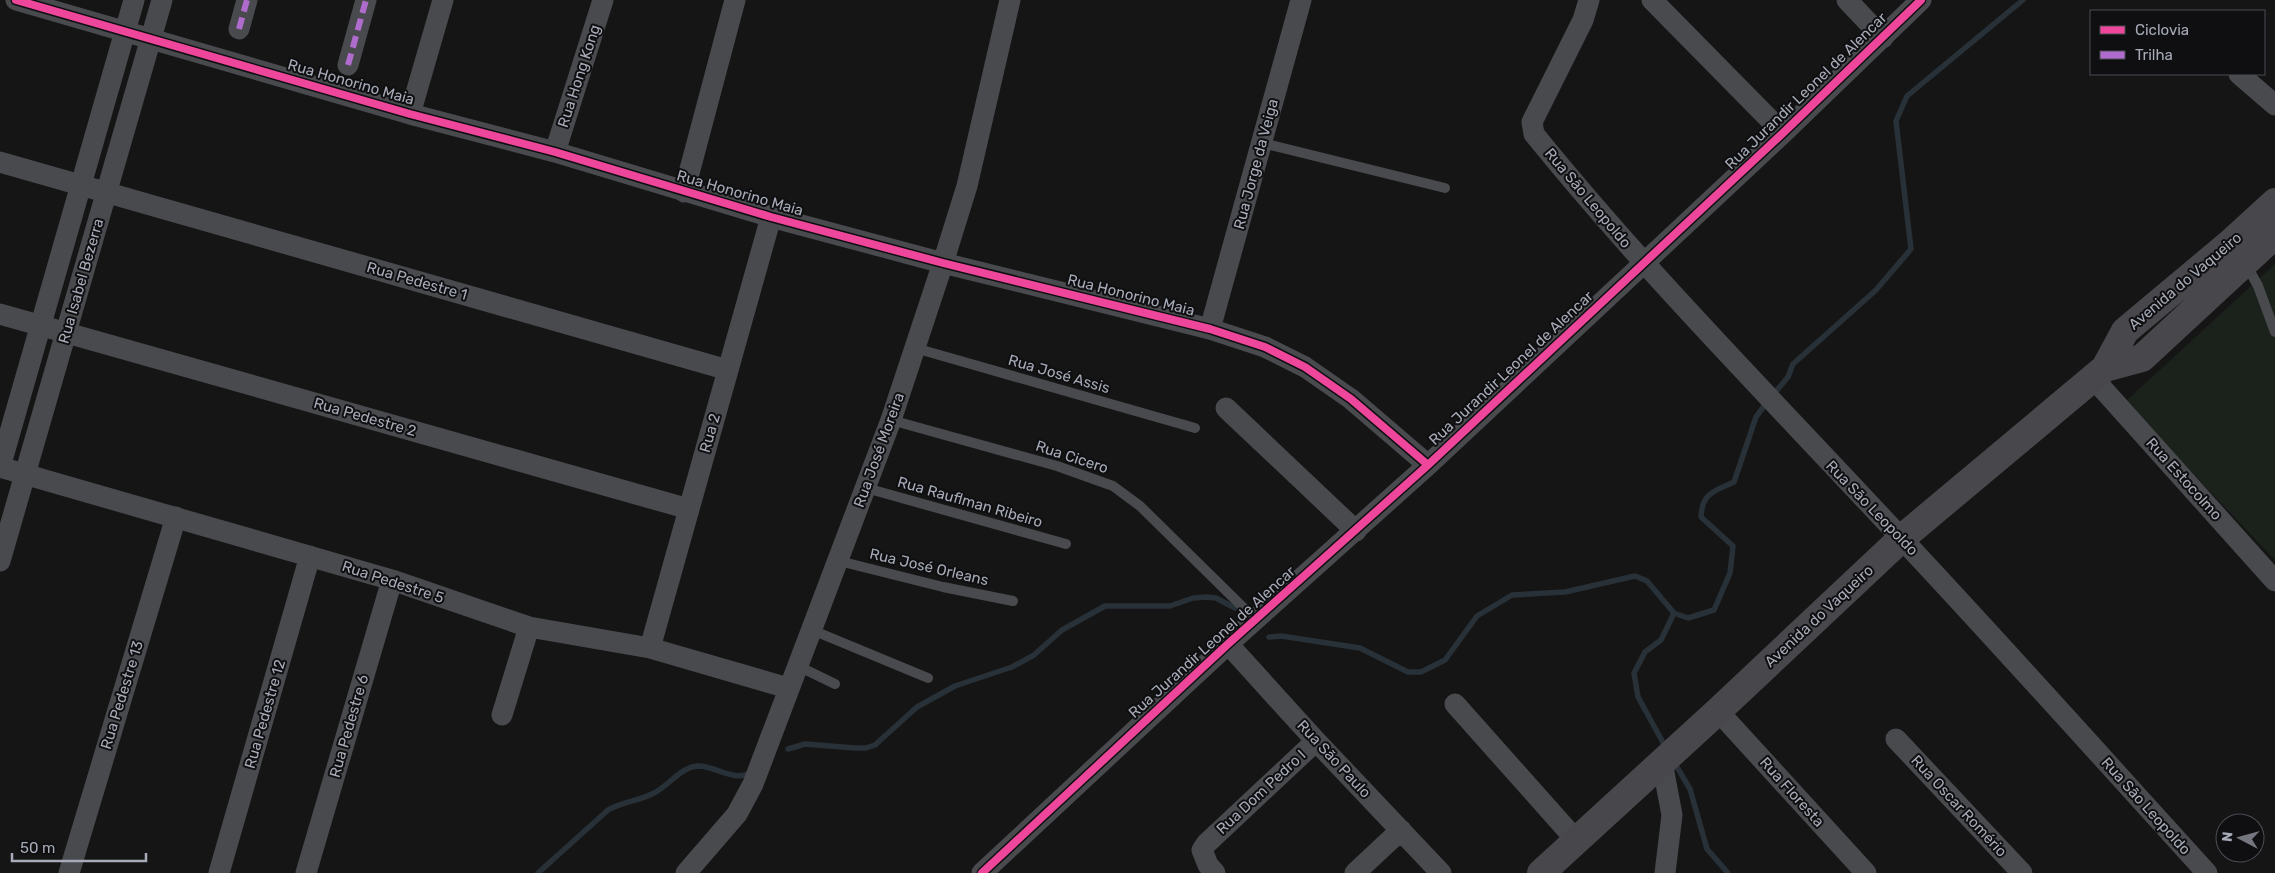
<svg xmlns="http://www.w3.org/2000/svg" width="2275" height="873" font-family="Rubik,sans-serif">
<style>
.green{fill:#1b221c}
.lines{fill:none;stroke-linecap:round;stroke-linejoin:round}
.stream{stroke:#283137;stroke-width:5.5}
.lane{stroke:#494a4e;stroke-width:10}
.street{stroke:#494a4e;stroke-width:21}
.secondary{stroke:#48484c;stroke-width:28}
.quiet{stroke:#b06ccc;stroke-width:6;stroke-dasharray:12 6;stroke-linecap:butt}
.cycleway-casing{stroke:#0f0f11;stroke-width:11}
.cycleway{stroke:#ed469a;stroke-width:8}
.labels{text-anchor:middle;dominant-baseline:central;stroke-width:4;stroke-linejoin:round;paint-order:stroke}
.street-label{font-size:15px;fill:#a6abb7;stroke:#0f0f11}
</style>
<rect width="100%" height="100%" fill="#151515"/>
<!-- green -->
<path class="green" d="M 2275,264 L 2275,560 L 2125,402 Z"/>
<g class="lines">
<!-- stream -->
<path class="stream" d="M 1773,395 L 1788,377 L 1793,364 L 1876,290 L 1911,249 L 1896,121 L 1907,96 L 2023,0
M 1269,637 L 1281,636 L 1360,648 L 1408,672 L 1421,672 L 1445,660 L 1477,616 L 1512,595 L 1565,592 L 1635,576 L 1647,581 L 1674,613 L 1688,618 L 1714,610 L 1730,573 L 1733,546 L 1701,517 C 1702,493 1714,491 1734,482 L 1756,417 L 1767,402
M 1666,748 L 1638,697 L 1634,673 L 1645,652 L 1661,640 L 1674,613
M 788,749 L 805,744 L 855,748 L 866,748 L 875,745 L 917,707 L 955,686 L 1012,667 L 1034,655 L 1062,630 L 1105,606 L 1170,606 L 1193,598 L 1206,597 L 1216,598 L 1235,608
M 1674,762 L 1690,789 L 1707,849 L 1728,873
M 538,873 L 608,810 C 622,802 638,801 652,794 C 668,787 680,767 698,766 C 716,766 733,782 751,773"/>
<!-- lane -->
<path class="lane" d="M 1262,143 L 1445,188
M 2246,264 L 2258,286 L 2275,332
M 915,348 L 1195,428
M 891,420 L 1057,466 L 1113,486 L 1140,506 L 1256,620
M 866,488 L 1066,544
M 839,561 L 943,587 L 1013,601
M 812,630 L 928,678
M 798,666 L 835,684"/>
<!-- street -->
<path class="street" d="M 16,0 L 410,114 L 555,152 L 771,217 L 943,263 L 1210,329 L 1265,347 L 1305,367 L 1351,399 L 1428,465
M 1589,0 L 1583,20 L 1532,122 L 1534,134 C 1649,276 1778,405 1902,539 C 2005,649 2106,762 2207,873
M 1652,0 L 1783,133
M 1847,0 L 1883,38
M 239,29 L 247,0
M 348,65 L 366,0
M 2239,74 L 2275,105
M 410,114 L 443,0
M 555,152 L 603,0
M 0,162 L 728,370
M 684,192 L 735,0
M 0,314 L 689,509
M 1210,329 L 1301,0
M 2093,378 L 2275,581
M 1226,408 L 1356,531
M 0,467 L 392,580 L 529,627 L 650,648 L 788,688
M 0,467 L 134,0
M 0,561 L 162,0
M 1228,644 L 1316,741 L 1441,873
M 650,648 L 771,217
M 1455,704 L 1576,840
M 1718,711 L 1866,873
M 502,715 L 529,627
M 1896,739 L 2022,873
M 1662,762 L 1672,815 L 1665,873
M 69,873 L 176,517
M 219,873 L 310,556
M 306,873 L 392,580
M 686,873 L 737,814 L 753,784 L 891,420 L 943,263 L 967,186 L 1010,0
M 982,873 L 1228,644 L 1428,465 L 1783,133 L 1921,0
M 1215,873 L 1208,865 L 1202,850 L 1206,844 L 1316,741
M 1355,873 L 1401,830"/>
<!-- secondary -->
<path class="secondary" d="M 2105,368 L 2125,331 L 2229,244 L 2275,202
M 1541,873 L 1718,711 L 1902,538 L 2105,368 L 2142,358 L 2275,235"/>
<!-- quiet -->
<path class="quiet" d="M 239,29 L 247,0
M 348,65 L 366,0"/>
<defs>
<path id="cycleway" d="M 16,0 L 410,114 L 555,152 L 771,217 L 943,263 L 1210,329 L 1265,347 L 1305,367 L 1351,399 L 1428,465
M 982,873 L 1228,644 L 1428,465 L 1783,133 L 1921,0"/>
</defs>
<!-- cycleway casing -->
<use href="#cycleway" class="cycleway-casing"/>
<!-- cycleway -->
<use href="#cycleway" class="cycleway"/>
</g>
<g class="labels">
<!-- street labels -->
<g class="street-label">
<text transform="translate(579 76) rotate(-72)">Rua Hong Kong</text>
<text transform="translate(351 82) rotate(16)">Rua Honorino Maia</text>
<text transform="translate(1806 91) rotate(-44)">Rua Jurandir Leonel de Alencar</text>
<text transform="translate(1256 164) rotate(-75)">Rua Jorge da Veiga</text>
<text transform="translate(740 193) rotate(16)">Rua Honorino Maia</text>
<text transform="translate(1588 198) rotate(50)">Rua São Leopoldo</text>
<text transform="translate(81 281) rotate(-74)">Rua Isabel Bezerra</text>
<text transform="translate(417 281) rotate(16)">Rua Pedestre 1</text>
<text transform="translate(2185 281) rotate(-40)">Avenida do Vaqueiro</text>
<text transform="translate(1131 295) rotate(14)">Rua Honorino Maia</text>
<text transform="translate(1511 368) rotate(-43)">Rua Jurandir Leonel de Alencar</text>
<text transform="translate(1059 374) rotate(16)">Rua José Assis</text>
<text transform="translate(365 417) rotate(16)">Rua Pedestre 2</text>
<text transform="translate(710 433) rotate(-74)">Rua 2</text>
<text transform="translate(879 450) rotate(-70)">Rua José Moreira</text>
<text transform="translate(1072 457) rotate(18)">Rua Cicero</text>
<text transform="translate(2184 479) rotate(48)">Rua Estocolmo</text>
<text transform="translate(970 502) rotate(16)">Rua Rauflman Ribeiro</text>
<text transform="translate(1872 508) rotate(46)">Rua São Leopoldo</text>
<text transform="translate(929 567) rotate(13)">Rua José Orleans</text>
<text transform="translate(393 582) rotate(18)">Rua Pedestre 5</text>
<text transform="translate(1819 616) rotate(-43)">Avenida do Vaqueiro</text>
<text transform="translate(1212 642) rotate(-42)">Rua Jurandir Leonel de Alencar</text>
<text transform="translate(122 695) rotate(-73)">Rua Pedestre 13</text>
<text transform="translate(265 714) rotate(-74)">Rua Pedestre 12</text>
<text transform="translate(349 726) rotate(-74)">Rua Pedestre 6</text>
<text transform="translate(1334 759) rotate(47)">Rua São Paulo</text>
<text transform="translate(1261 792) rotate(-43)">Rua Dom Pedro I</text>
<text transform="translate(1792 792) rotate(48)">Rua Floresta</text>
<text transform="translate(1959 806) rotate(47)">Rua Oscar Romério</text>
<text transform="translate(2146 806) rotate(48)">Rua São Leopoldo</text>
</g>
</g>
<!-- legend -->
<rect x="2090" y="10" width="175" height="65" fill="#0f0f11" stroke="#4b4d53"/>
<rect x="2100" y="26" width="25" height="8" fill="#ed469a" stroke="#4b4d53"/>
<text x="2135" y="35" font-size="15" fill="#a6abb7">Ciclovia</text>
<rect x="2100" y="51" width="25" height="8" fill="#b06ccc" stroke="#4b4d53"/>
<text x="2135" y="60" font-size="15" fill="#a6abb7">Trilha</text>
<!-- north arrow -->
<g transform="translate(2240 838) rotate(276)"><circle r="24" fill="#0f0f11" stroke="#4b4d53"/>
<path d="M0-4L9 19L0 12L-9 19Z" fill="#73767e"/>
<text y="-8" font-size="14" font-weight="bold" text-anchor="middle" fill="#a6abb7">N</text>
</g>
<!-- scale -->
<path d="M12 853v8h134v-8" fill="none" stroke="#a6abb7" stroke-width="2.5"/>
<text x="20" y="853" font-size="15" fill="#a6abb7" stroke="#0f0f11" stroke-width="4" paint-order="stroke">50 m</text>
</svg>
